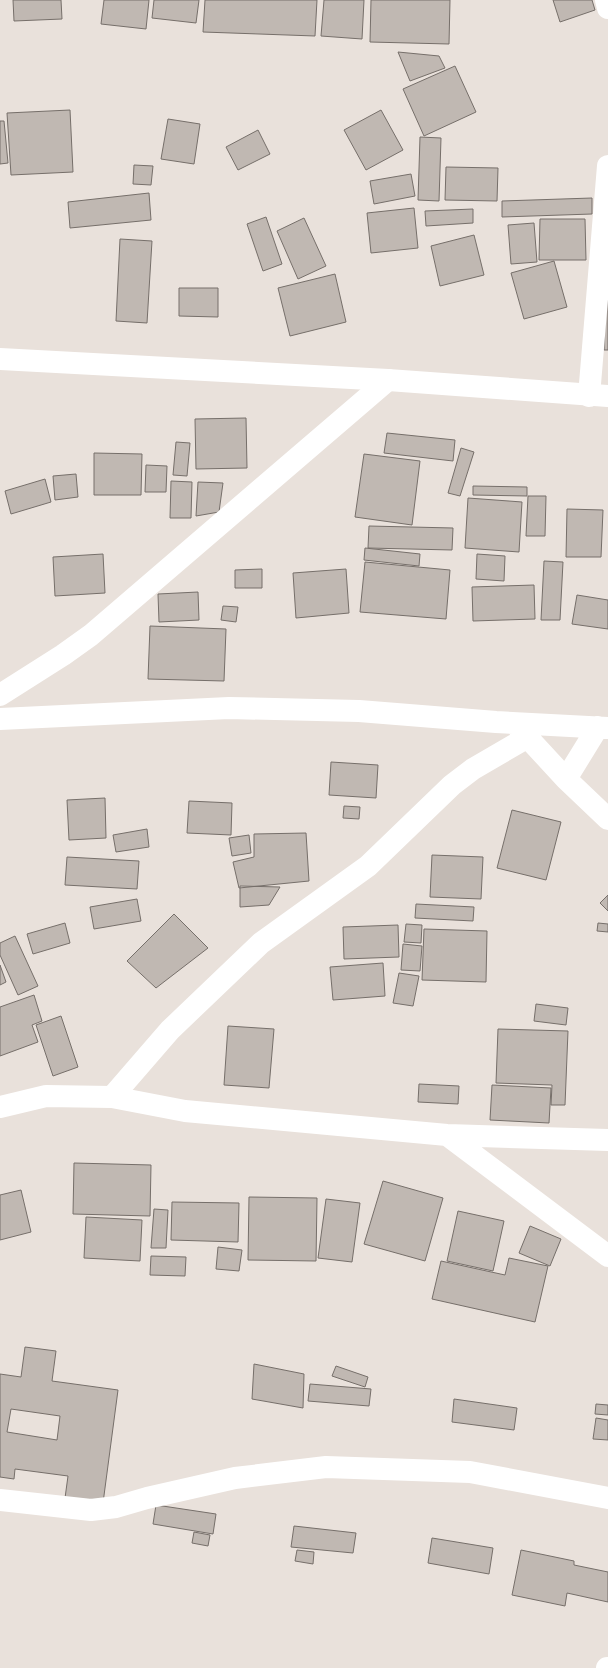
<svg xmlns="http://www.w3.org/2000/svg" width="608" height="1668" font-family="'Golos Text',sans-serif">
<style>
.building{fill:#c0b8b2;stroke:#766f6a;fill-rule:evenodd}
.lines{fill:none;stroke-linecap:round;stroke-linejoin:round}
.street{stroke:#fff;stroke-width:22}
.secondary{stroke:#fff;stroke-width:22}
</style>
<rect width="100%" height="100%" fill="#e9e1db"/>
<!-- building -->
<path class="building" d="M 13,0 L 61,0 L 62,19 L 14,21 Z
M 104,0 L 149,0 L 146,29 L 101,24 Z
M 154,0 L 199,0 L 196,23 L 152,18 Z
M 205,0 L 317,0 L 315,36 L 203,32 Z
M 324,0 L 364,0 L 362,39 L 321,36 Z
M 371,0 L 450,0 L 449,44 L 370,42 Z
M 553,0 L 592,0 L 595,10 L 560,22 Z
M 398,52 L 439,56 L 445,68 L 410,81 Z
M 455,66 L 476,112 L 424,136 L 403,89 Z
M 70,110 L 73,172 L 11,175 L 7,113 Z
M 381,110 L 403,150 L 366,170 L 344,130 Z
M 168,119 L 200,124 L 194,164 L 161,159 Z
M 0,121 L 4,121 L 8,163 L 0,164 Z
M 258,130 L 270,154 L 238,170 L 226,147 Z
M 420,137 L 441,138 L 439,201 L 418,200 Z
M 134,165 L 153,166 L 151,185 L 133,184 Z
M 446,167 L 498,168 L 497,201 L 445,200 Z
M 411,174 L 415,196 L 374,204 L 370,181 Z
M 149,193 L 151,220 L 70,228 L 68,202 Z
M 592,198 L 592,214 L 502,217 L 502,201 Z
M 414,208 L 418,248 L 371,253 L 367,213 Z
M 473,209 L 473,223 L 426,226 L 425,211 Z
M 266,217 L 282,264 L 263,271 L 247,224 Z
M 304,218 L 326,266 L 298,279 L 277,231 Z
M 540,219 L 585,219 L 586,260 L 539,260 Z
M 534,223 L 537,262 L 511,264 L 508,225 Z
M 474,235 L 484,275 L 440,286 L 431,246 Z
M 120,239 L 152,241 L 147,323 L 116,321 Z
M 554,261 L 567,307 L 524,319 L 511,273 Z
M 335,274 L 346,322 L 290,336 L 278,288 Z
M 606,276 L 608,276 L 608,350 L 604,350 Z
M 179,288 L 218,288 L 218,317 L 179,316 Z
M 246,418 L 247,468 L 196,469 L 195,419 Z
M 387,433 L 455,440 L 453,461 L 384,453 Z
M 176,442 L 190,443 L 187,476 L 173,475 Z
M 461,448 L 474,452 L 460,496 L 448,493 Z
M 94,453 L 142,454 L 141,495 L 94,495 Z
M 364,454 L 420,461 L 412,525 L 355,517 Z
M 146,465 L 167,466 L 166,492 L 145,492 Z
M 76,474 L 78,497 L 55,500 L 53,476 Z
M 45,479 L 51,502 L 11,514 L 5,491 Z
M 171,481 L 192,482 L 191,518 L 170,518 Z
M 198,482 L 223,483 L 219,512 L 196,516 Z
M 473,486 L 527,487 L 527,496 L 473,495 Z
M 528,496 L 546,496 L 545,536 L 526,536 Z
M 468,498 L 522,502 L 519,552 L 465,548 Z
M 567,509 L 603,510 L 601,557 L 566,557 Z
M 369,526 L 453,528 L 452,550 L 368,548 Z
M 365,548 L 420,554 L 419,566 L 364,560 Z
M 103,554 L 105,593 L 55,596 L 53,557 Z
M 477,554 L 505,556 L 504,581 L 476,579 Z
M 544,561 L 563,562 L 560,620 L 541,620 Z
M 365,562 L 450,570 L 446,619 L 360,612 Z
M 262,569 L 262,588 L 235,588 L 235,570 Z
M 346,569 L 349,613 L 296,618 L 293,573 Z
M 534,585 L 535,619 L 473,621 L 472,587 Z
M 198,592 L 199,620 L 159,622 L 158,594 Z
M 577,595 L 608,600 L 608,629 L 572,624 Z
M 223,606 L 238,607 L 236,622 L 221,620 Z
M 150,626 L 226,629 L 224,681 L 148,679 Z
M 331,762 L 378,765 L 376,798 L 329,795 Z
M 105,798 L 106,838 L 69,840 L 67,800 Z
M 189,801 L 232,803 L 231,835 L 187,833 Z
M 344,806 L 360,807 L 359,819 L 343,818 Z
M 512,810 L 561,822 L 546,880 L 497,868 Z
M 147,829 L 149,847 L 116,852 L 113,835 Z
M 306,833 L 309,881 L 239,888 L 233,862 L 254,857 L 254,834 Z
M 249,835 L 251,853 L 232,856 L 229,838 Z
M 432,855 L 483,857 L 481,899 L 430,897 Z
M 67,857 L 139,861 L 137,889 L 65,885 Z
M 240,886 L 280,887 L 269,905 L 240,907 Z
M 608,895 L 608,911 L 600,903 Z
M 137,899 L 141,921 L 94,929 L 90,907 Z
M 416,904 L 474,907 L 473,921 L 415,918 Z
M 174,914 L 208,948 L 156,988 L 127,961 Z
M 65,923 L 70,943 L 33,954 L 27,934 Z
M 598,923 L 608,924 L 608,932 L 597,931 Z
M 406,924 L 422,925 L 421,943 L 404,942 Z
M 398,925 L 399,957 L 344,959 L 343,927 Z
M 424,929 L 487,931 L 486,982 L 422,980 Z
M 15,936 L 38,986 L 18,995 L 0,955 L 0,943 Z
M 403,944 L 422,946 L 420,971 L 401,970 Z
M 383,963 L 385,996 L 333,1000 L 330,967 Z
M 0,965 L 6,982 L 0,985 Z
M 399,973 L 419,976 L 413,1006 L 393,1003 Z
M 34,995 L 42,1021 L 32,1025 L 38,1042 L 0,1056 L 0,1007 Z
M 536,1004 L 568,1008 L 566,1025 L 534,1021 Z
M 61,1016 L 78,1067 L 53,1076 L 36,1025 Z
M 228,1026 L 274,1029 L 269,1088 L 224,1085 Z
M 498,1029 L 568,1031 L 565,1105 L 551,1105 L 552,1085 L 496,1083 Z
M 419,1084 L 459,1086 L 458,1104 L 418,1102 Z
M 492,1085 L 551,1088 L 549,1123 L 490,1120 Z
M 74,1163 L 151,1165 L 150,1216 L 73,1214 Z
M 383,1181 L 443,1198 L 425,1261 L 364,1244 Z
M 21,1190 L 31,1232 L 0,1240 L 0,1195 Z
M 249,1197 L 317,1198 L 316,1261 L 248,1260 Z
M 326,1199 L 360,1203 L 352,1262 L 318,1258 Z
M 172,1202 L 239,1203 L 238,1242 L 171,1240 Z
M 154,1209 L 168,1210 L 166,1248 L 151,1248 Z
M 458,1211 L 504,1221 L 493,1271 L 447,1261 Z
M 86,1217 L 142,1220 L 140,1261 L 84,1258 Z
M 530,1226 L 561,1239 L 550,1266 L 519,1253 Z
M 218,1247 L 242,1250 L 239,1271 L 216,1269 Z
M 151,1256 L 186,1257 L 185,1276 L 150,1275 Z
M 509,1258 L 548,1266 L 535,1322 L 432,1299 L 441,1261 L 505,1275 Z
M 25,1347 L 56,1351 L 52,1381 L 118,1390 L 103,1503 L 65,1498 L 68,1476 L 15,1469 L 14,1479 L 0,1477 L 0,1374 L 21,1377 ZM 11,1409 L 60,1416 L 57,1440 L 7,1432 Z
M 254,1364 L 304,1374 L 303,1408 L 252,1399 Z
M 336,1366 L 368,1377 L 365,1387 L 332,1376 Z
M 310,1384 L 371,1389 L 369,1406 L 308,1401 Z
M 454,1399 L 517,1408 L 514,1430 L 452,1422 Z
M 596,1404 L 608,1405 L 608,1415 L 595,1414 Z
M 596,1418 L 608,1420 L 608,1440 L 593,1439 Z
M 156,1505 L 216,1514 L 213,1534 L 153,1524 Z
M 294,1526 L 356,1533 L 353,1553 L 291,1547 Z
M 194,1532 L 210,1535 L 208,1546 L 192,1543 Z
M 432,1538 L 493,1548 L 489,1574 L 428,1563 Z
M 297,1550 L 314,1552 L 313,1564 L 295,1561 Z
M 521,1550 L 574,1561 L 574,1565 L 608,1572 L 608,1602 L 567,1593 L 565,1606 L 512,1595 Z"/>
<g class="lines">
<!-- street -->
<path class="street" d="M 606,0 L 608,8
M 589,396 L 608,166
M 0,695 L 63,655 L 91,635 L 388,380
M 0,719 L 229,708 L 359,711 L 496,722 L 608,728
M 518,727 L 566,779 L 608,819
M 566,779 L 598,727
M 112,1097 L 170,1030 L 261,943 L 368,866 L 452,785 L 473,769 L 528,737
M 0,1107 L 46,1096 L 112,1097 L 185,1111 L 447,1135 L 608,1140
M 447,1135 L 608,1256
M 0,1500 L 91,1510 L 116,1507 L 147,1498 L 235,1478 L 326,1467 L 470,1472 L 608,1498
M 607,1668 L 608,1668"/>
<!-- secondary -->
<path class="secondary" d="M 0,359 L 388,380 L 608,396"/>
</g>
</svg>
